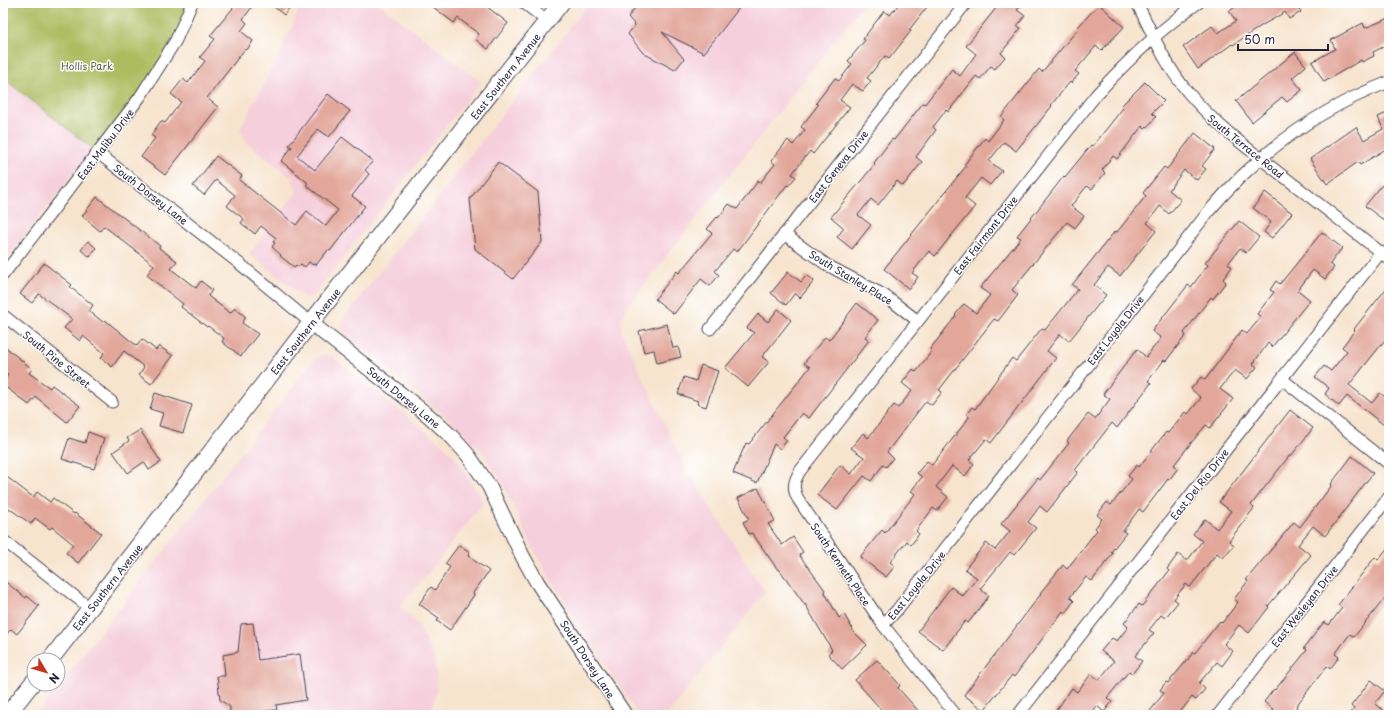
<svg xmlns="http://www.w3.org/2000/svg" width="1392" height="718" font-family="'Playpen Sans',sans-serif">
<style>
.built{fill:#f5cfdb}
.green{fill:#acbc5f;stroke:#676f4d}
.building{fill:#e2a69a}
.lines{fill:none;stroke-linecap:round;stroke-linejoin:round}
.minor-casing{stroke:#423f51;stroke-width:13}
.tertiary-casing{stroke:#423f51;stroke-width:16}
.secondary-casing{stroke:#423f51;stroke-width:18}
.minor{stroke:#fff;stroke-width:11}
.tertiary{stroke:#fff;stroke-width:14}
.secondary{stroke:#fff;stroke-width:16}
.labels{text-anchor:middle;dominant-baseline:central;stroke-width:3;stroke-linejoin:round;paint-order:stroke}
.park-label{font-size:10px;fill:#596049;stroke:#fff}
.street-label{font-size:10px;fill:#22223b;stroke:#fff}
</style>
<rect width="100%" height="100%" fill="#fff"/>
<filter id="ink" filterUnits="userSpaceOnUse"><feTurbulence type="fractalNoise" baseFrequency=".025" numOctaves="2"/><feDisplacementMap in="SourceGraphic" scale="8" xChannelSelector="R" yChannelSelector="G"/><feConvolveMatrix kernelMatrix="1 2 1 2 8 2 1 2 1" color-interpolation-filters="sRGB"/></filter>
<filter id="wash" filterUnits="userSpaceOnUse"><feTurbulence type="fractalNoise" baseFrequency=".012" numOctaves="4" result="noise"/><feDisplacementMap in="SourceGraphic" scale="16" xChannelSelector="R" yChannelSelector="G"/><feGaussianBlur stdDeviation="0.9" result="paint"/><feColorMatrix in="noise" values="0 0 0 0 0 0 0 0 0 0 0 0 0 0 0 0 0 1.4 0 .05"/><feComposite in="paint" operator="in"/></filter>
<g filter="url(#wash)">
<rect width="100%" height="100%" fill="#f7e4ce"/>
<!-- built -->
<path class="built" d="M 302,3 L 378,3 L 481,82 L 315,294 L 310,297 L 305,298 L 249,254 L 297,192 L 292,178 L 246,142 L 240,129 L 284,45 Z
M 589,3 L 864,3 L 627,307 L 621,319 L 622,333 L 686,469 L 765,592 L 667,715 L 638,715 L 552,582 L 535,552 L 499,477 L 483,454 L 465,433 L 345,334 L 342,327 L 344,318 Z
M 3,79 L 92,149 L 3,263 Z
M 322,355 L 331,356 L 440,442 L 454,456 L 466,473 L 484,502 L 426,576 L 400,606 L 418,625 L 434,658 L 437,679 L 436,695 L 432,709 L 429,715 L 36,715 L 309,366 L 314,360 Z"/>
<!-- green -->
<path class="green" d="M 3,3 L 192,3 L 176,40 L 98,153 L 3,78 Z"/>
<g id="blocks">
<!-- building -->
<path class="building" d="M 237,3 L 255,3 L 243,19 L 247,23 L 241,31 L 253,41 L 247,50 L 245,49 L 207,98 L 218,107 L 165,175 L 141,157 L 155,138 L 151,135 L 161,121 L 165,123 L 181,102 L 171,94 L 183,79 L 188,83 L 205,61 L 200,57 L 215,39 L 210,36 Z
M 269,3 L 293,3 L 284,15 Z
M 428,3 L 482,3 L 508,23 L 488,49 L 475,39 L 479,34 L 458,18 L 454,23 Z
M 639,3 L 743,3 L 704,53 L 662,32 L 684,59 L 675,70 L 643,53 L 628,34 L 635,25 L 628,17 Z
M 900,3 L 923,3 L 927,7 L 909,30 L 911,31 L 889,59 L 885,56 L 867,78 L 871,81 L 863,91 L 852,84 L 840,100 L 850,107 L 813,154 L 810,151 L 792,174 L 796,177 L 788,186 L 787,185 L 737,252 L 733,249 L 715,271 L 719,275 L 710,286 L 701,279 L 674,314 L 655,299 L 677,271 L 679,273 L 712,233 L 707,229 L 717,217 L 718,218 L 729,204 L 737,209 L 758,181 L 760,183 L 775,164 L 771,161 L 788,140 L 793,145 L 805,130 L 801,127 L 818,105 L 816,103 L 835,78 L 839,81 L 852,64 L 848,61 L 865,40 L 863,39 L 884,11 L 890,15 Z
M 1000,3 L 1024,3 L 1017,10 L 1025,16 L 1017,26 L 1021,28 L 1001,53 L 1005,57 L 995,69 L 991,66 L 980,79 L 976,76 L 948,112 L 946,110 L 933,127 L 936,130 L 916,157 L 922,162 L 903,186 L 897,181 L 878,205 L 871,199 L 858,215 L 871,225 L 852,249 L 837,237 L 844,228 L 831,217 L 875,164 L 874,163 L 892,139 L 894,140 L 923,103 L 925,104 L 952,69 L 960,76 L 976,54 L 966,46 Z
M 1242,3 L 1300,3 L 1297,5 L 1301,12 L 1289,19 L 1285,12 L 1261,26 L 1233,45 L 1232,44 L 1198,69 L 1183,47 L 1212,26 L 1218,33 L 1236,21 L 1229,11 Z
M 1099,4 L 1124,27 L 1101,51 L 1096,46 L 1075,71 L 1079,74 L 1071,83 L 1070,82 L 1051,105 L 1052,106 L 1016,151 L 1004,142 L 989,161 L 1002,171 L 990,185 L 981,178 L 965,198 L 975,206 L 935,256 L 929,251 L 912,273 L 918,277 L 909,289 L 884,269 L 966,166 L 964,165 L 985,138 L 988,141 L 1004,120 L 1001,117 L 1039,69 L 1042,72 L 1078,29 L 1077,28 Z
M 1389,18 L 1389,44 L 1373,52 L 1374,56 L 1362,62 L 1361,60 L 1324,82 L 1312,62 L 1335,49 L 1331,40 L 1363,23 L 1365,28 Z
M 1295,52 L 1306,66 L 1292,78 L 1302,90 L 1287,102 L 1282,97 L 1252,122 L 1236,101 Z
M 1145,82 L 1164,101 L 1152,113 L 1156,117 L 1145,129 L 1142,126 L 1117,159 L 1113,156 L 1102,170 L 1105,173 L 1092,189 L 1087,186 L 1071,206 L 1084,216 L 1075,228 L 1067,222 L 1012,290 L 1018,295 L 998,321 L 994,319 L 939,390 L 942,392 L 932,405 L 926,401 L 887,452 L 893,458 L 886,467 L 883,465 L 871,481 L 864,476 L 837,510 L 817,495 L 840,465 L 851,474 L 864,457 L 851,448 L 863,433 L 868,438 L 894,405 L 898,408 L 912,391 L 902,383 L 913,369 L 916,372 L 932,351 L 930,349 L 956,316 L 955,315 L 964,304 L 976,313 L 990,295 L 980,288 L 1021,238 L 1017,236 L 1064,176 L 1065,177 L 1091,145 L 1093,146 L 1123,108 L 1121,106 Z
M 328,94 L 350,111 L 329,137 L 318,129 L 297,156 L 315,170 L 342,137 L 373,161 L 365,170 L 369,174 L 352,196 L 365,206 L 330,251 L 328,250 L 316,265 L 314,264 L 313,265 L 309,262 L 305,267 L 301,264 L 298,267 L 296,265 L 294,267 L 280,256 L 281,255 L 272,247 L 275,243 L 273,242 L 276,238 L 261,226 L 255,234 L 241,223 L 244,219 L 227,206 L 235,195 L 216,180 L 204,195 L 193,186 L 216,156 L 242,176 L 239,180 L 296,225 L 307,211 L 326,226 L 338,210 L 307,186 L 307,182 L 281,161 L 292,147 L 289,145 Z
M 1389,112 L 1389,147 L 1360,165 L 1358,162 L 1327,184 L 1310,159 L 1356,127 L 1364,140 L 1383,129 L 1378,117 Z
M 1195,133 L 1215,149 L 1202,166 L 1206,169 L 1197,180 L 1184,170 L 1169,190 L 1181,200 L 1169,214 L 1160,206 L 1147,223 L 1156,231 L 1120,276 L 1108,267 L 1094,285 L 1106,295 L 1069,341 L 1060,334 L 1047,351 L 1056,358 L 991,443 L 986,439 L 969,460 L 974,464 L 965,476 L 952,466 L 936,487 L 948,497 L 937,511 L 933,508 L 916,531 L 919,534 L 911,545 L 907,541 L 890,562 L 895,566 L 886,577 L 860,557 L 882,530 L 885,533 L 915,494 L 911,491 L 922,477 L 917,473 L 927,461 L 932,465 L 965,423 L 969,417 L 967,414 L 972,407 L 975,409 L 1012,358 L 1016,361 L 1042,328 L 1045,330 L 1078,289 L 1072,285 L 1115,231 L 1117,232 L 1146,196 L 1143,193 L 1164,167 L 1167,169 Z
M 498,162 L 538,192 L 542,242 L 513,279 L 475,249 L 470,199 Z
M 1382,185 L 1389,191 L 1389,224 L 1365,206 Z
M 1265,192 L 1292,213 L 1272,238 L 1264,232 L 1271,222 L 1253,208 Z
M 97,197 L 160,246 L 159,248 L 177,261 L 171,269 L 196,288 L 201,281 L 212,290 L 208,296 L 230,313 L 235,308 L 246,317 L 242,323 L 258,334 L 241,356 L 222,342 L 224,338 L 208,326 L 207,327 L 181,307 L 183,304 L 147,275 L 154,265 L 104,226 L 100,231 L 82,216 Z
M 1239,221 L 1259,237 L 1246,253 L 1240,248 L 1228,264 L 1232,267 L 1223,279 L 1226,282 L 1213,299 L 1211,297 L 1184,333 L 1186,335 L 1166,361 L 1164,360 L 1148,381 L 1151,383 L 1117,428 L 1112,423 L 1075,470 L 1078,472 L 1047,512 L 1040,506 L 1028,522 L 1036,528 L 1014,555 L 1010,552 L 980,589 L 989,596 L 968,623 L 965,621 L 943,650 L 918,631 L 951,587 L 963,596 L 977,578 L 965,569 L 986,543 L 995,550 L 1010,531 L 1001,524 L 1038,478 L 1040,480 L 1069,443 L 1067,441 L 1088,414 L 1095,419 L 1110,399 L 1103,394 L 1137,349 L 1146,357 L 1161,338 L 1152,331 L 1188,285 L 1191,287 L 1208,265 L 1205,263 Z
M 1322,232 L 1342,248 L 1330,264 L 1334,267 L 1325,279 L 1313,270 L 1298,290 L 1310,300 L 1272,347 L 1268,343 L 1253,364 L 1257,367 L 1247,379 L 1235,370 L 1220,389 L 1233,399 L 1210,428 L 1206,425 L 1191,443 L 1174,465 L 1178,468 L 1169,480 L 1168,479 L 1143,512 L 1139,509 L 1123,531 L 1126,533 L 1111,552 L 1113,553 L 1092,581 L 1086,577 L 1070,597 L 1074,601 L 1065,613 L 1063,611 L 1014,677 L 1012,675 L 984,710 L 964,695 L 1041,594 L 1040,593 L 1063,565 L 1067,569 L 1097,530 L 1095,528 L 1102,519 L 1097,515 L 1107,502 L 1111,505 L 1132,479 L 1128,476 L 1137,465 L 1139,467 L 1166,432 L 1168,433 L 1185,412 L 1188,414 L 1201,398 L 1191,389 L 1201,377 L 1205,380 L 1242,330 L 1247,334 L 1261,317 L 1257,314 L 1274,292 L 1270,290 L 1276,281 L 1280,284 Z
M 88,241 L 96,248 L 90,257 L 81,250 Z
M 44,263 L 72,285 L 70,287 L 93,305 L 89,311 L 103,322 L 105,320 L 137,346 L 142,339 L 156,350 L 159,346 L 173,356 L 151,384 L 139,375 L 144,367 L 124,351 L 112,367 L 101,358 L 104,353 L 83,336 L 80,341 L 64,328 L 72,319 L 55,306 L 39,294 L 32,303 L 20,294 Z
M 788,272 L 801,282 L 807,275 L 814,281 L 800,298 L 795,293 L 786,305 L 771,293 Z
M 1389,285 L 1389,335 L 1349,385 L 1372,403 L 1380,393 L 1389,400 L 1389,429 L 1347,396 L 1339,406 L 1325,394 L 1329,388 L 1315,377 L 1324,366 L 1331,371 L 1347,351 L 1342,347 L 1355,330 L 1354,329 Z
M 857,303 L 878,320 L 865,337 L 869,340 L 809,418 L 802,413 L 783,437 L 787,440 L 780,449 L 774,444 L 757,483 L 733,473 L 746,443 L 749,444 L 810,367 L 804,363 L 825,337 L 829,340 Z
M 778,309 L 791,320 L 762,357 L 769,362 L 748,387 L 725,368 L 754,333 L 747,328 L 758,314 L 768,322 Z
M 667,324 L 673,348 L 678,347 L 681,357 L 657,363 L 654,350 L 644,352 L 639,331 Z
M 3,345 L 32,369 L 29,373 L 50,388 L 52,385 L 80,406 L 67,422 L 36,397 L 29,405 L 3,385 L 3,382 L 8,375 L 3,371 Z
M 701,365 L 718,371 L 706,407 L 697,404 L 698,401 L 678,394 L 684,377 L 696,381 Z
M 155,393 L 192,405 L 183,433 L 159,426 L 163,413 L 150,409 Z
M 1290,410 L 1313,428 L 1291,456 L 1290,455 L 1251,505 L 1254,508 L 1229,541 L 1234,545 L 1223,558 L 1217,553 L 1190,587 L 1186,584 L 1174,599 L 1178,602 L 1165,618 L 1161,615 L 1149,630 L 1154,633 L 1135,656 L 1142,661 L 1132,674 L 1129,671 L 1107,698 L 1112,702 L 1104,712 L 1097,706 L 1090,715 L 1053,715 L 1072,688 L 1077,692 L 1091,674 L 1099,680 L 1114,661 L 1101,651 L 1112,638 L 1117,641 L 1128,627 L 1124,623 L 1139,604 L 1142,606 L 1169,571 L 1167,569 L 1178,554 L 1187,561 L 1202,541 L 1193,534 L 1205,519 L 1217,529 L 1231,511 L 1219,502 Z
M 140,430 L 161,462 L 149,470 L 144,462 L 128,473 L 113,452 L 129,441 L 127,438 Z
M 88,432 L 104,438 L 94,469 L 62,459 L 69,438 L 85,443 Z
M 1352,456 L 1373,473 L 1325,536 L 1313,526 L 1298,545 L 1311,555 L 1268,606 L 1269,607 L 1249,633 L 1239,625 L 1224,644 L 1233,651 L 1222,666 L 1217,662 L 1199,683 L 1205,689 L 1196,700 L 1192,697 L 1178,715 L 1147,715 L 1164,693 L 1160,690 L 1166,682 L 1168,683 L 1194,652 L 1195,653 L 1220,621 L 1222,623 L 1238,602 L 1234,599 L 1248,581 L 1246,580 L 1294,522 L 1300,527 L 1332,485 L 1331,484 Z
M 3,474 L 33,497 L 37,492 L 50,502 L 53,498 L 74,514 L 75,513 L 101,533 L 78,563 L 66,553 L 73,544 L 52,527 L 50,529 L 35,518 L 31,524 L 3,504 Z
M 758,488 L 775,521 L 768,524 L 782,545 L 793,537 L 803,552 L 799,555 L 825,590 L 824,591 L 839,618 L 844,614 L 854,632 L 867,645 L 842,669 L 828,654 L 832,650 L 805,604 L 805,605 L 779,569 L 778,570 L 752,533 L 749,534 L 743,522 L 749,519 L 738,498 Z
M 459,545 L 470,552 L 468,556 L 489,571 L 473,593 L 474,595 L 450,630 L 437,621 L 439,618 L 419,604 L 431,587 L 435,590 L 450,567 L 445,564 Z
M 1389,546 L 1389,593 L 1354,637 L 1350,634 L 1335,654 L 1339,657 L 1330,669 L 1327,666 L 1296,706 L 1297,707 L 1291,715 L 1270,715 L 1274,710 L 1264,702 L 1274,689 L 1275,690 L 1307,650 L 1304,648 L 1324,622 L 1329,625 L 1342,608 L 1338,605 L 1375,557 L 1378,560 Z
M 3,580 L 26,598 L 27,596 L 39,606 L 17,634 L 11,629 L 3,639 Z
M 253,623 L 258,660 L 300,654 L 306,700 L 276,705 L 277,710 L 266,711 L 266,715 L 230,715 L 230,707 L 220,700 L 217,676 L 225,676 L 223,655 L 238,652 L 241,624 Z
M 877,660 L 900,685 L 898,688 L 922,715 L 886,715 L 855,680 Z
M 1371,680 L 1385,691 L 1375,703 L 1389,715 L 1349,715 L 1354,709 L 1351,706 Z"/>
</g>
</g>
<g filter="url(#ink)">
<use href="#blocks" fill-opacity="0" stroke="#423f51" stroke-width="1"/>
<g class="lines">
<defs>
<path id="minor" d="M 524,3 L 547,21
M 1137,3 C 1152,33 1165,64 1186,90 C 1213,123 1246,147 1279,173 C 1316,201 1352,230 1389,259
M 98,153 L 240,264 L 311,323
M 784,234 L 827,265 L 884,295 L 918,321
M 3,275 L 140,97 L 176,40 L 192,3
M 3,315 L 112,402
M 710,329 L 966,3
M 1282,379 L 1389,464
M 3,540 L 91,609
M 883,625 L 897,610 L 1209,211 C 1258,153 1318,109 1389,82
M 956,715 L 883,625 L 798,499 C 792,488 794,481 800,471 L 1096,95 C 1127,61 1160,29 1198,3
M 1018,715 L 1381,252
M 1218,715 L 1389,497"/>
<path id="tertiary" d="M 311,323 L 429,416 L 452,437 L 468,455 L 489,486 L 523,557 L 537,582 L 625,715"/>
<path id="secondary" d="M 50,660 L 299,338 L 561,3
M 7,715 L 34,681"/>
</defs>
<!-- minor casing -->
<use href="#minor" class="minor-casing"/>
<!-- tertiary casing -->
<use href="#tertiary" class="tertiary-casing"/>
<!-- secondary casing -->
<use href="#secondary" class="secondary-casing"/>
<!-- minor -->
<use href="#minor" class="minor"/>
<!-- tertiary -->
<use href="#tertiary" class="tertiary"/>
<!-- secondary -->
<use href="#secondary" class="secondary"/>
</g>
</g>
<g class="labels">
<!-- park labels -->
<g class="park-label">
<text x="87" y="65">Hollis Park</text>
</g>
<!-- street labels -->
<g class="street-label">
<text transform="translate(505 76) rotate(-52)">East Southern Avenue</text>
<text transform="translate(105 144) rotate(-53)">East Malibu Drive</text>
<text transform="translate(1246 146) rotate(39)">South Terrace Road</text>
<text transform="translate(838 166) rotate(-52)">East Geneva Drive</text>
<text transform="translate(151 194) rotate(38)">South Dorsey Lane</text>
<text transform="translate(985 235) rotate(-52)">East Fairmont Drive</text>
<text transform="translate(851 277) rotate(31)">South Stanley Place</text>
<text transform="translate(1115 330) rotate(-52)">East Loyola Drive</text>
<text transform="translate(305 331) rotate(-52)">East Southern Avenue</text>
<text transform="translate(57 359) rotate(39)">South Pine Street</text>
<text transform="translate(404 397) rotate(39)">South Dorsey Lane</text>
<text transform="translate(1199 484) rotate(-52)">East Del Rio Drive</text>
<text transform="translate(841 564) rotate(56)">South Kenneth Place</text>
<text transform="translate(916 585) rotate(-51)">East Loyola Drive</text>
<text transform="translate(107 587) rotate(-52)">East Southern Avenue</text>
<text transform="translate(1304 606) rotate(-52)">East Wesleyan Drive</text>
<text transform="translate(588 659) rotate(57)">South Dorsey Lane</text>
</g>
</g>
<!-- margin -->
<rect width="1392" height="718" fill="none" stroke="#fff" stroke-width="16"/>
<!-- north arrow -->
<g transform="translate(46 672) rotate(128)"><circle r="19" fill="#ffffff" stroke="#a7a7b1"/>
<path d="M0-3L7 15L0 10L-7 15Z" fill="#c8321e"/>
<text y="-6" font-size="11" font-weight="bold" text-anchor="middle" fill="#22223b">N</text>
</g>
<!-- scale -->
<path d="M1238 44v6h90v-6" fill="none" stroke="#22223b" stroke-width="2"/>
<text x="1244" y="44" font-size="12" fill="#22223b" stroke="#ffffff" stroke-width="3" paint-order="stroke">50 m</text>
</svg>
